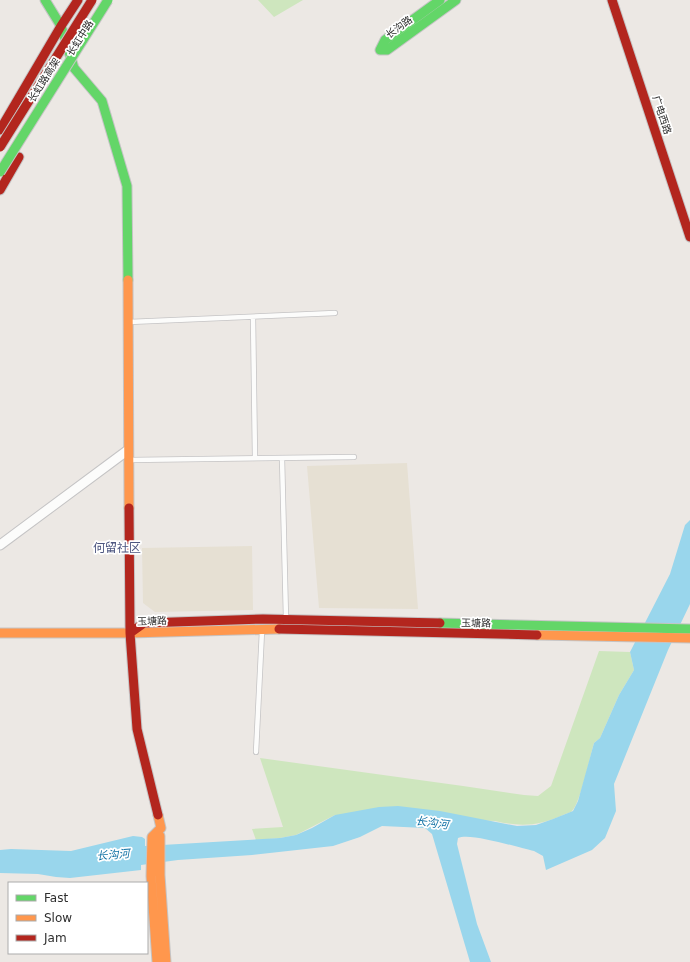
<svg xmlns="http://www.w3.org/2000/svg" width="690" height="962" font-family="'DejaVu Sans','Noto Sans SC',sans-serif">
<style>
.education{fill:#e6e0d3}
.green{fill:#cee6be}
.water{fill:#99d6ec}
.lines{fill:none;stroke-linecap:round;stroke-linejoin:round}
.lane-casing{stroke:#c5c4c5;stroke-width:6}
.street-casing{stroke:#c5c4c5;stroke-width:11}
.fast-casing{stroke:#c5c4c5;stroke-width:11}
.slow-casing{stroke:#c5c4c5;stroke-width:11}
.jam-casing{stroke:#c5c4c5;stroke-width:11}
.lane{stroke:#fcfcfb;stroke-width:4.5}
.street{stroke:#fcfcfb;stroke-width:9}
.fast{stroke:#63d668;stroke-width:9}
.slow{stroke:#ff974d;stroke-width:9}
.jam{stroke:#b3261e;stroke-width:9}
.fast-bridge-casing{stroke:#c6c5c4;stroke-width:11;stroke-linecap:butt}
.jam-bridge-casing{stroke:#c6c5c4;stroke-width:11;stroke-linecap:butt}
.fast-bridge{stroke:#63d668;stroke-width:9}
.jam-bridge{stroke:#b3261e;stroke-width:9}
.labels{text-anchor:middle;dominant-baseline:central;stroke-width:3.5;stroke-linejoin:round;paint-order:stroke}
.street-label{font-size:10px;fill:#2e2e2e;stroke:#fff}
.water-label{font-size:11px;font-style:italic;fill:#0d6fa3;stroke:#fff}
.quarter-label{font-size:12px;fill:#4d5680;stroke:#fff}
</style>
<rect width="100%" height="100%" fill="#ece8e4"/>
<!-- education -->
<path class="education" d="M 407,463 L 418,609 L 319,608 L 307,466 Z
M 252,546 L 253,610 L 155,612 L 143,603 L 142,548 Z"/>
<!-- green -->
<path class="green" d="M 258,0 L 303,0 L 274,17 Z
M 599,651 L 630,652 L 634,670 L 619,695 L 600,738 L 594,743 C 590,756 580,804 572,811 C 570,813 564,814 561,816 C 538,826 520,827 495,821 L 335,815 L 296,835 L 280,838 L 256,840 L 252,829 L 283,827 L 260,758 L 463,786 L 524,795 L 538,796 L 551,786 Z"/>
<!-- water -->
<path class="water" d="M 690,520 L 690,604 L 668,650 L 614,784 L 616,811 L 605,838 L 592,850 L 546,870 L 543,856 L 534,851 C 519,848 470,832 458,838 L 457,844 L 477,924 L 491,962 L 470,962 L 432,834 L 425,828 L 382,826 L 360,837 L 333,846 L 252,855 L 178,860 L 141,865 L 141,870 L 70,878 L 56,877 L 38,874 L 0,873 L 0,850 L 11,849 L 71,851 L 133,836 L 142,837 L 145,839 L 145,846 L 280,838 L 296,835 L 312,828 L 335,815 L 379,807 L 398,806 L 440,811 L 517,826 L 536,825 L 553,819 L 573,811 L 578,801 L 594,743 L 600,738 L 619,695 L 634,670 L 630,652 L 670,574 L 685,525 Z"/>
<g class="lines">
<defs>
<path id="lane" d="M 253,317 L 255,458
M 129,322 L 335,313
M 282,458 L 286,618
M 130,460 L 354,457
M 256,752 L 262,631"/>
<path id="street" d="M 0,545 L 128,450"/>
<path id="fast" d="M 45,0 L 61,26 L 74,68 L 102,101 L 127,186 L 128,280
M 440,0 L 385,40 L 380,50 L 387,50 L 456,0
M 440,623 L 690,629"/>
<path id="slow" d="M 128,280 L 129,508
M 0,633 L 130,633 L 279,629
M 537,635 L 690,638
M 160,836 L 160,875 L 166,962
M 157,962 L 151,876 L 152,837 L 161,828 L 158,815"/>
<path id="jam" d="M 612,0 L 690,237
M 0,130 L 61,26 L 78,0
M 0,190 L 19,157
M 129,508 L 130,633 L 137,729 L 158,815
M 279,629 L 537,635
M 130,633 L 144,623 L 263,619 L 440,623"/>
</defs>
<!-- lane casing -->
<use href="#lane" class="lane-casing"/>
<!-- street casing -->
<use href="#street" class="street-casing"/>
<!-- fast casing -->
<use href="#fast" class="fast-casing"/>
<!-- slow casing -->
<use href="#slow" class="slow-casing"/>
<!-- jam casing -->
<use href="#jam" class="jam-casing"/>
<!-- lane -->
<use href="#lane" class="lane"/>
<!-- street -->
<use href="#street" class="street"/>
<!-- fast -->
<use href="#fast" class="fast"/>
<!-- slow -->
<use href="#slow" class="slow"/>
<!-- jam -->
<use href="#jam" class="jam"/>
<defs>
<path id="fast-bridge" d="M 0,172 L 108,0"/>
<path id="jam-bridge" d="M 0,147 L 92,0"/>
</defs>
<!-- fast-bridge casing -->
<use href="#fast-bridge" class="fast-bridge-casing"/>
<!-- jam-bridge casing -->
<use href="#jam-bridge" class="jam-bridge-casing"/>
<!-- fast-bridge -->
<use href="#fast-bridge" class="fast-bridge"/>
<!-- jam-bridge -->
<use href="#jam-bridge" class="jam-bridge"/>
</g>
<g class="labels">
<!-- street labels -->
<g class="street-label">
<text transform="translate(399 27) rotate(-36)">长沟路</text>
<text transform="translate(80 38) rotate(-58)">长虹中路</text>
<text transform="translate(44 80) rotate(-58)">长虹路高架</text>
<text transform="translate(662 115) rotate(72)">广电西路</text>
<text transform="translate(152 621) rotate(-2)">玉塘路</text>
<text transform="translate(476 623) rotate(1)">玉塘路</text>
</g>
<!-- water labels -->
<g class="water-label">
<text transform="translate(432 823) rotate(8)">长沟河</text>
<text transform="translate(113 855) rotate(-4)">长沟河</text>
</g>
<!-- quarter labels -->
<g class="quarter-label">
<text x="117" y="548">何留社区</text>
</g>
</g>
<!-- legend -->
<rect x="8" y="882" width="140" height="72" fill="#ffffff" stroke="#ababab"/>
<rect x="16" y="895" width="20" height="6" fill="#63d668" stroke="#ababab"/>
<text x="44" y="902" font-size="12" fill="#2e2e2e">Fast</text>
<rect x="16" y="915" width="20" height="6" fill="#ff974d" stroke="#ababab"/>
<text x="44" y="922" font-size="12" fill="#2e2e2e">Slow</text>
<rect x="16" y="935" width="20" height="6" fill="#b3261e" stroke="#ababab"/>
<text x="44" y="942" font-size="12" fill="#2e2e2e">Jam</text>
</svg>
